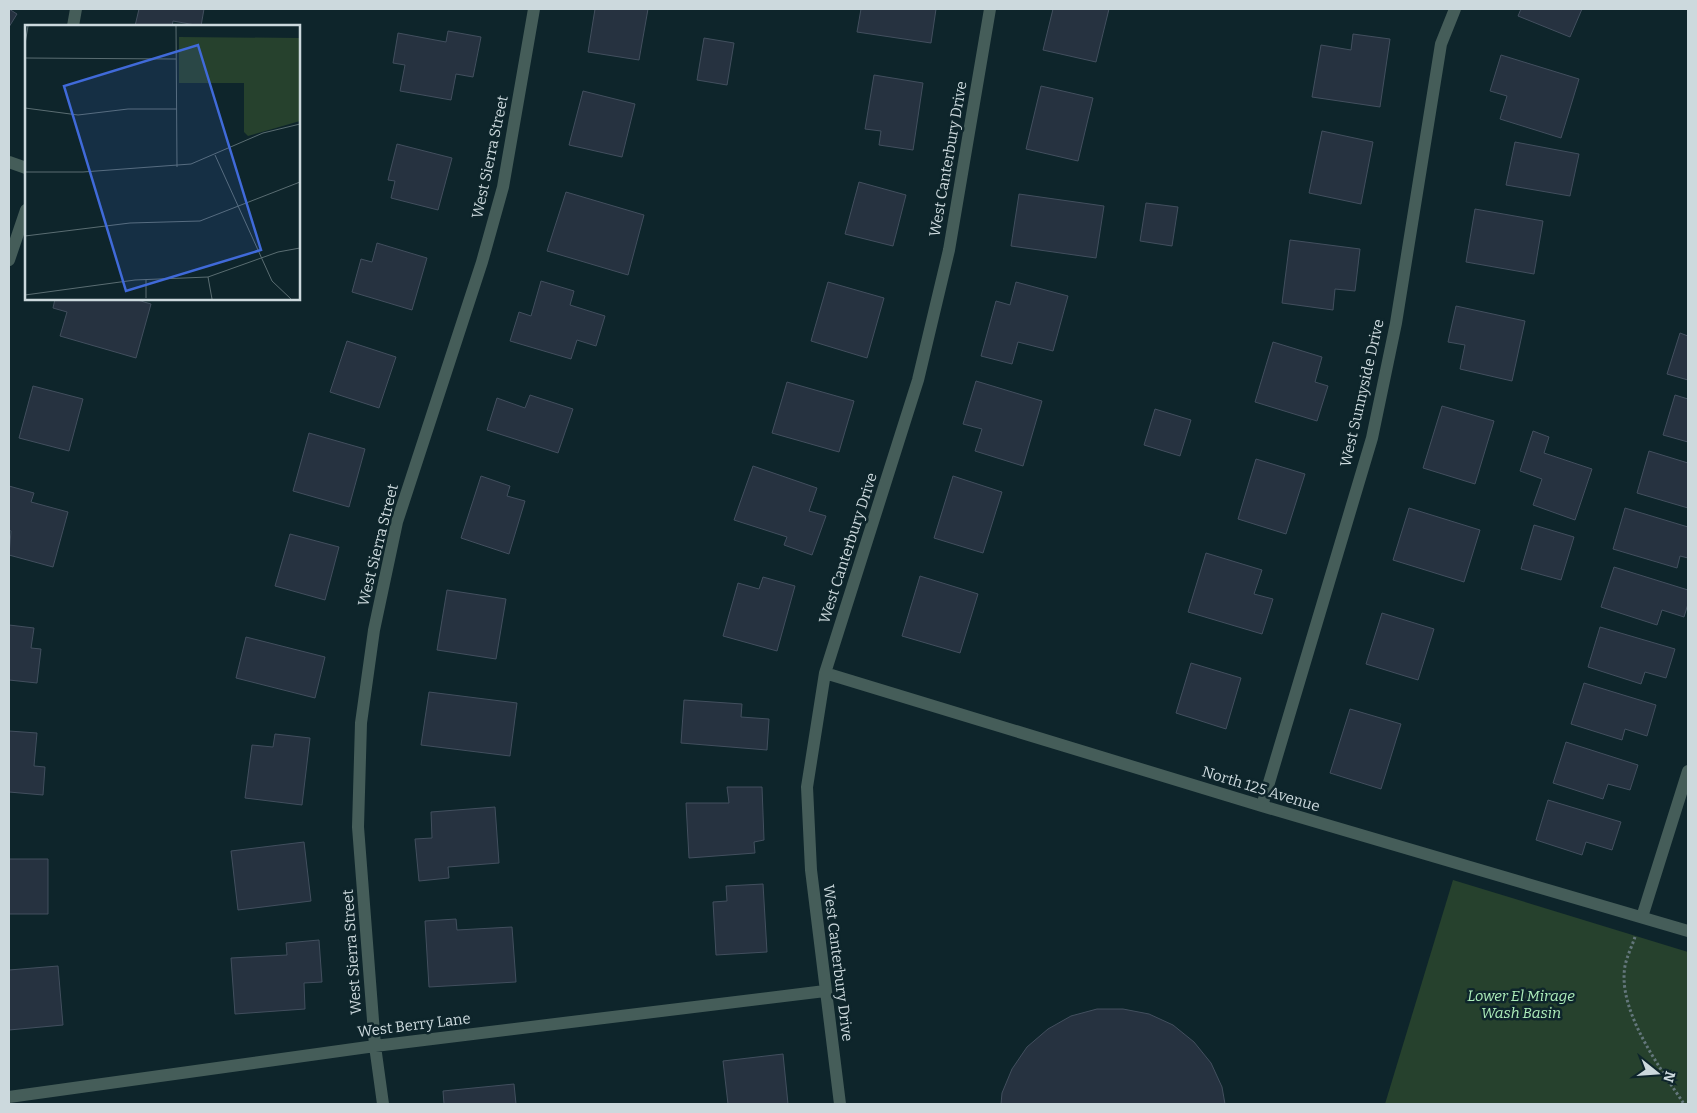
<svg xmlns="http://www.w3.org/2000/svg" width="1697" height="1113" font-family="Bitter,serif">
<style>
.green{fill:#26412d}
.building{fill:#263240;stroke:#424f5e}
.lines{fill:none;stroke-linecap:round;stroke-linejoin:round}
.path{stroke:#64777c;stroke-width:3;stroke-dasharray:2.5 2.5;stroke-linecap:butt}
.street{stroke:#455d59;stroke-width:12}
.labels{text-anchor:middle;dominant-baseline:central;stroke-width:5;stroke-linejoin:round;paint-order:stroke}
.street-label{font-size:15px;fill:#ccd9dd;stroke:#0e252b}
.park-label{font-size:15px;font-style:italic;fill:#aeeebb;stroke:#0e252b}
.inset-road{fill:none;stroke:#5a6d72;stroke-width:1}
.view{fill:#406ad9;fill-opacity:0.15;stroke:#406ad9;stroke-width:2.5}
.inset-edge{fill:none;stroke:#ccd9dd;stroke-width:2.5}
</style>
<rect width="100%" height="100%" fill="#0e252b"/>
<!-- green -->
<path class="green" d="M 1453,880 L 1688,952 L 1688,1104 L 1385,1104 Z"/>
<!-- building -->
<path class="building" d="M 9,9 L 17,14 L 9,27 Z
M 139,9 L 204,9 L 201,26 L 173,21 L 172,26 L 135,26 Z
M 595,9 L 648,9 L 639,60 L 588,52 Z
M 861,9 L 936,9 L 931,43 L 857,32 Z
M 1053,9 L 1109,9 L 1096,62 L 1043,50 Z
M 1521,9 L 1582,9 L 1570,37 L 1518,16 Z
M 448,31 L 481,37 L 473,77 L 456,74 L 451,100 L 400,91 L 405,65 L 393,63 L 398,33 L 446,42 Z
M 1353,34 L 1390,39 L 1380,107 L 1312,97 L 1321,45 L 1351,50 Z
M 704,38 L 734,43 L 727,85 L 697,80 Z
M 1501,55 L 1579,79 L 1561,138 L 1500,119 L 1507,96 L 1490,91 Z
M 874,75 L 923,83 L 913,150 L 879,145 L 881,131 L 865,129 Z
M 1041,86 L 1093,98 L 1078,161 L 1026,149 Z
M 583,91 L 635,104 L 622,157 L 569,145 Z
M 1322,131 L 1373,142 L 1361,204 L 1309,193 Z
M 1515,142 L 1579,154 L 1570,196 L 1506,185 Z
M 397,144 L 452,158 L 438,210 L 391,198 L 395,181 L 388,180 Z
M 859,182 L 906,195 L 893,246 L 845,234 Z
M 566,192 L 644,215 L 628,275 L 547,251 Z
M 1019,194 L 1104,206 L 1096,258 L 1011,246 Z
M 1146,203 L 1178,207 L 1172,246 L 1140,241 Z
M 1475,209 L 1543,221 L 1534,274 L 1466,262 Z
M 1290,240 L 1360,249 L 1355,291 L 1335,289 L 1333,310 L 1282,303 Z
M 377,243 L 427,258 L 412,310 L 352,292 L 361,259 L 372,262 Z
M 541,281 L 574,291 L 570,305 L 605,316 L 596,346 L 577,340 L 571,359 L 510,341 L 519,312 L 531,316 Z
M 828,282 L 884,298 L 867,358 L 811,341 Z
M 1016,282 L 1068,296 L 1053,351 L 1018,342 L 1012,364 L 981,356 L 996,301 L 1010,305 Z
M 55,299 L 134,299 L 151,304 L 136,358 L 60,336 L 67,312 L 53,308 Z
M 1456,306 L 1525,321 L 1512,381 L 1460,369 L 1465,345 L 1448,342 Z
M 1680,333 L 1688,336 L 1688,380 L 1667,374 Z
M 347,341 L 396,357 L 379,408 L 330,392 Z
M 1273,342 L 1322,357 L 1315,382 L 1328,386 L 1317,421 L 1255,402 Z
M 976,381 L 1042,401 L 1023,466 L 975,451 L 982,429 L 963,424 Z
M 787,382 L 854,401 L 839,452 L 772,433 Z
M 33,386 L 83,399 L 69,451 L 19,438 Z
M 530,395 L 573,409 L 558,453 L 487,430 L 497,398 L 525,408 Z
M 1675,395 L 1688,399 L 1688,442 L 1663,435 Z
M 1442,406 L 1494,421 L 1475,484 L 1423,468 Z
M 1155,409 L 1191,420 L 1180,456 L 1144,445 Z
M 1533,431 L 1549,437 L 1544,453 L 1592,469 L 1575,520 L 1533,505 L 1542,479 L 1520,471 Z
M 309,433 L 365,449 L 349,507 L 293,491 Z
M 1649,451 L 1688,463 L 1688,508 L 1637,493 Z
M 1256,459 L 1305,474 L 1286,534 L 1238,519 Z
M 753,466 L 817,488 L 809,511 L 826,516 L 812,555 L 784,545 L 787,537 L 734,520 Z
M 481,476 L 510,486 L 507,496 L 525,501 L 509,554 L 461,538 Z
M 953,476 L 1002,492 L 983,553 L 934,538 Z
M 9,486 L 34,493 L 31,502 L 68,512 L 53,567 L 9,555 L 11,531 L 9,530 Z
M 1409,508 L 1480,530 L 1464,582 L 1393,560 Z
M 1625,508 L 1688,527 L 1688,558 L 1680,556 L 1677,568 L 1613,549 Z
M 1534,525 L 1574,537 L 1561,580 L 1521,569 Z
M 290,534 L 339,547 L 325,600 L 275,586 Z
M 1206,553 L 1262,570 L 1254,594 L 1273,599 L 1262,634 L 1188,612 Z
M 1614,567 L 1688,590 L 1688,604 L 1684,617 L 1662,610 L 1657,625 L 1601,607 Z
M 920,576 L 978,594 L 960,653 L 902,636 Z
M 763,577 L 795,586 L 777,651 L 723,636 L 738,583 L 759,589 Z
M 447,590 L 506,599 L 496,659 L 437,650 Z
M 1382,613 L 1434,629 L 1418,680 L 1366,664 Z
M 9,625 L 34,628 L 31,648 L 41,649 L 37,683 L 9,680 Z
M 1600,627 L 1675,649 L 1666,678 L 1645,672 L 1641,684 L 1588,667 Z
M 246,637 L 325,657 L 315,698 L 236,678 Z
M 1191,663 L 1241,678 L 1226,729 L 1176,713 Z
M 1584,683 L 1656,705 L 1647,736 L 1625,729 L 1622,740 L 1571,724 Z
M 429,692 L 517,703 L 510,756 L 421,745 Z
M 684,700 L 742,704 L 741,717 L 769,719 L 767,750 L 681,743 Z
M 1350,709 L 1401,724 L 1381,789 L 1330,773 Z
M 9,731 L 37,733 L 34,766 L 45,767 L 43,795 L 9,792 Z
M 275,734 L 310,738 L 302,805 L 245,798 L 252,745 L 273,747 Z
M 1566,742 L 1638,765 L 1630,790 L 1608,784 L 1603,799 L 1553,783 Z
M 727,787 L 762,787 L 764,840 L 754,842 L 755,853 L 689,858 L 686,803 L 729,803 Z
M 1548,800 L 1621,822 L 1612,850 L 1586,842 L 1582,855 L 1536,840 Z
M 495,807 L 499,863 L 448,867 L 449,878 L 419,881 L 415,839 L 432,838 L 431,812 Z
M 304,842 L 311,901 L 238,910 L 231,851 Z
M 9,859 L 48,859 L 48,914 L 9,914 Z
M 763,884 L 767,952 L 716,955 L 713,902 L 727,901 L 726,886 Z
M 456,919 L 457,930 L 512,927 L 516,982 L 429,987 L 425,921 Z
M 319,940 L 322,982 L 304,983 L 305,1009 L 235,1014 L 231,958 L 287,955 L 286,943 Z
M 58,966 L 63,1025 L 9,1030 L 9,970 Z
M 1097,1009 L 1123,1009 L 1149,1014 L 1173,1025 L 1194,1042 L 1211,1063 L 1222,1087 L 1225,1104 L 1001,1104 L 1002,1093 L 1012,1069 L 1027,1047 L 1048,1029 L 1071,1016 Z
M 783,1054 L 788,1104 L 728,1104 L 723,1061 Z
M 514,1084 L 516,1104 L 444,1104 L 443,1091 Z"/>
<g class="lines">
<!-- path -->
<path class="path" d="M 1635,937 C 1632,946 1627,956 1625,966 C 1617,1011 1661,1069 1684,1104"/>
<!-- street -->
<path class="street" d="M 73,26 L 76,9
M 9,162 L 26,168
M 9,260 L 26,210
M 825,673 L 1262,806 L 1688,931
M 1262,806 L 1372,438 L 1396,323 L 1441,44 L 1455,9
M 1642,917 L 1688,771
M 9,1097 L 375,1046 L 825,991
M 383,1104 L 375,1046 L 358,827 L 361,723 L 374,630 L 397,522 L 482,262 L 503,187 L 534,9
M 840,1104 L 811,870 L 807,787 L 825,673 L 918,380 L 949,250 L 990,9"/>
</g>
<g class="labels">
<!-- street labels -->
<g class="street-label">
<text transform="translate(490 157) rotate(-78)">West Sierra Street</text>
<text transform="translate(948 159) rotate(-80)">West Canterbury Drive</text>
<text transform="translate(1362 393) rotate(-77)">West Sunnyside Drive</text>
<text transform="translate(378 545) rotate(-76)">West Sierra Street</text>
<text transform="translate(848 548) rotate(-72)">West Canterbury Drive</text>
<text transform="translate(1261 789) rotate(17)">North 125 Avenue</text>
<text transform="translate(352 952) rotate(-94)">West Sierra Street</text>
<text transform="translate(838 963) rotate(83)">West Canterbury Drive</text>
<text transform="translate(414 1025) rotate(-7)">West Berry Lane</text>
</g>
<!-- park labels -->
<g class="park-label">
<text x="1521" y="996">Lower El Mirage<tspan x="1521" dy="17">Wash Basin</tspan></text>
</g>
</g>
<!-- overview -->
<g transform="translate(25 25)">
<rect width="275" height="275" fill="#0e252b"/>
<path d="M 154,12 L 275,13 L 275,96 L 223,111 L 219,107 L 219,58 L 154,58 Z" fill="#26412d"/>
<path class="inset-road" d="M 151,1 L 152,142M 0,19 L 3,1M 0,33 L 151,34M 0,83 L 53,90 L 103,84 L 152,84M 190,130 L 247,256 L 266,274M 0,147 L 58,147 L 166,139 L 238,108 L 275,99M 0,211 L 105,198 L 175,196 L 275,157M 183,252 L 187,274M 121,255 L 121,273M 0,270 L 110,255 L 183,252 L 253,227 L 275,223"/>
<path class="view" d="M 173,20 L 236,225 L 101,266 L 39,61 Z"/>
<rect width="275" height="275" class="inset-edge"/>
</g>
<!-- border -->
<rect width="1697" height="1113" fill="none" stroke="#ccd9dd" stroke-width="20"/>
<!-- north arrow -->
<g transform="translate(1657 1073) rotate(107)" stroke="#0e252b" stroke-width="4" paint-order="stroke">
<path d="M0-4L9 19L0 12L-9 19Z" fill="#ccd9dd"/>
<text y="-8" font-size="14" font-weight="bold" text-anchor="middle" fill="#ccd9dd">N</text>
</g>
</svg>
